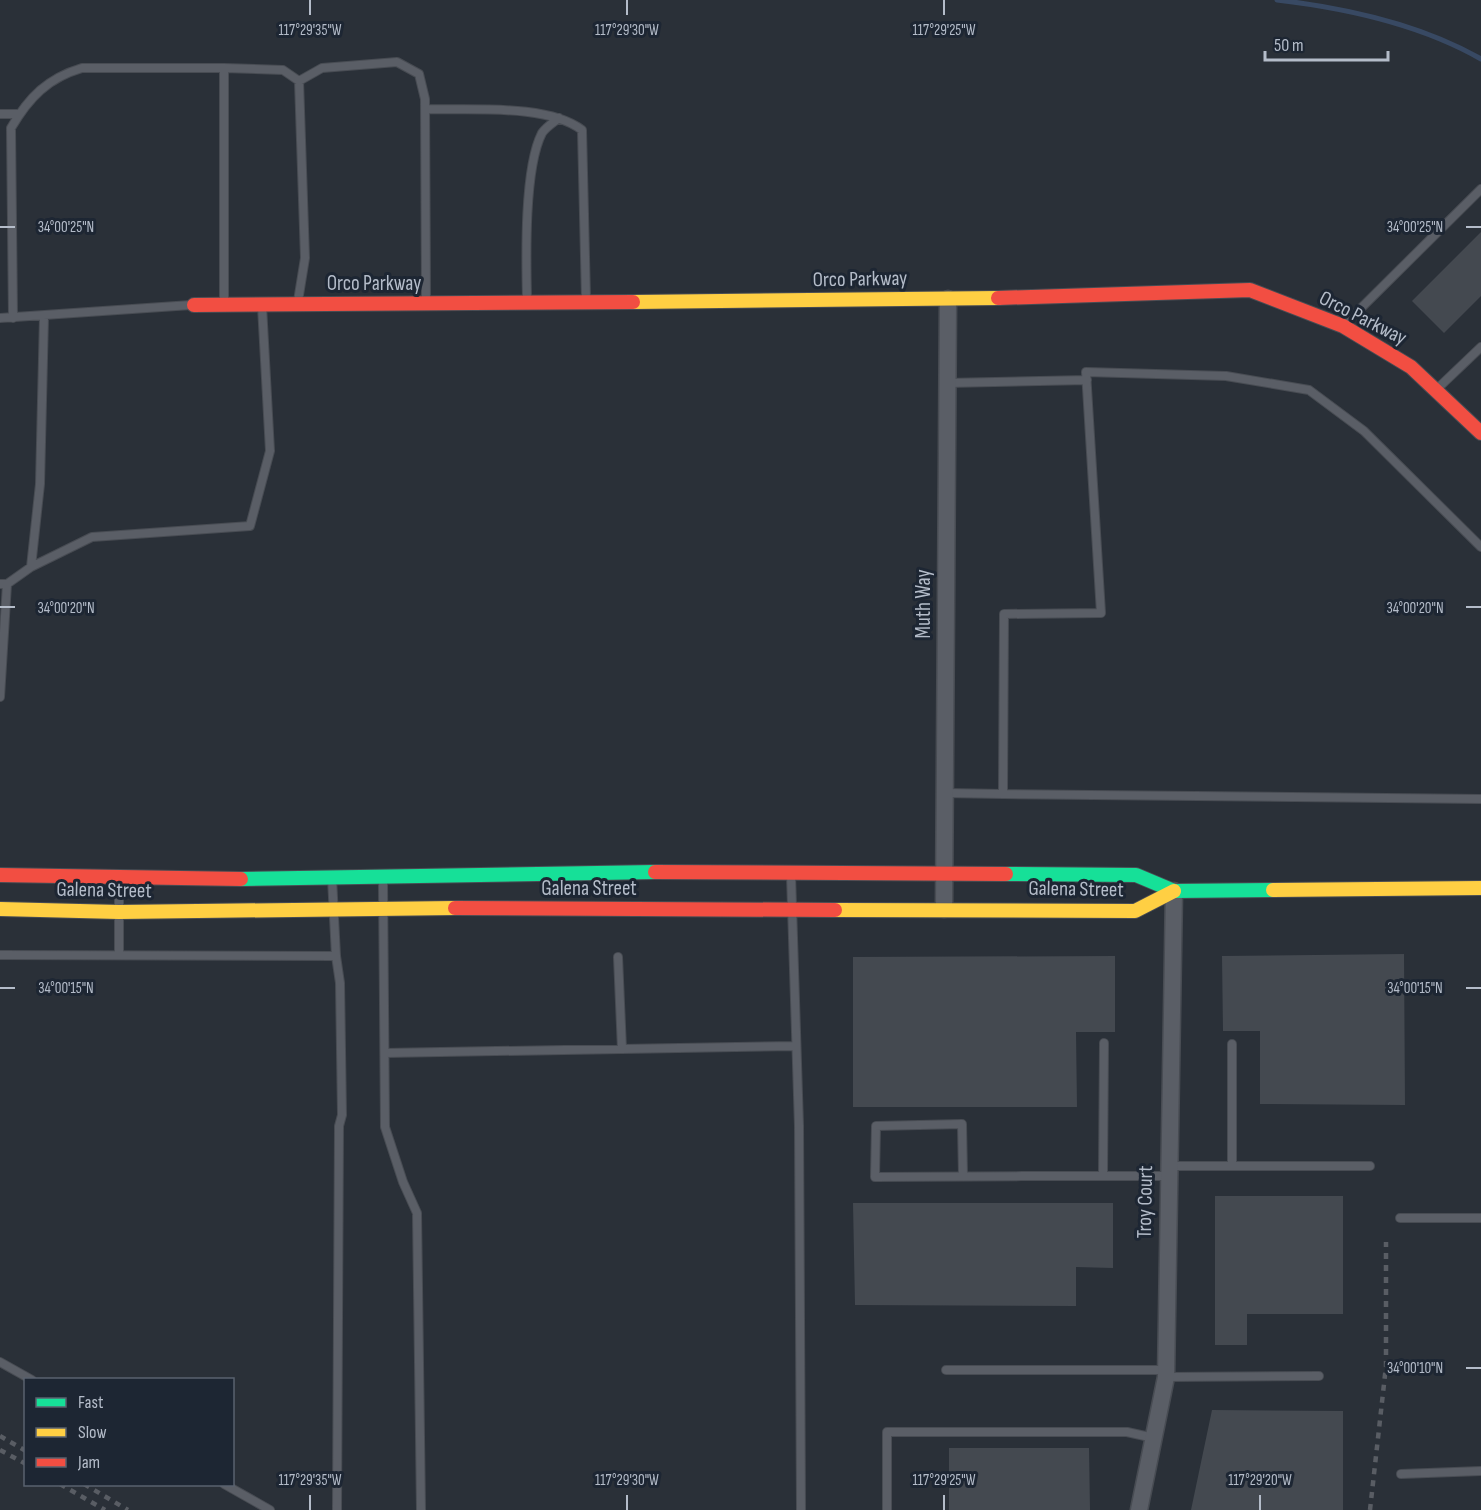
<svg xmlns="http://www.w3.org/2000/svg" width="1481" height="1510" font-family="'Sofia Sans Condensed',sans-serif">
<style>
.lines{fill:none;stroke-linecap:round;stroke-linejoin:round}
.stream{stroke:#384963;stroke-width:5}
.building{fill:#444950}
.lane-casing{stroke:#484c53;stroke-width:10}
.street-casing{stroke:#484c53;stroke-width:19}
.fast-casing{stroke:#484c53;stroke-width:16}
.slow-casing{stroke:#484c53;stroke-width:16}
.jam-casing{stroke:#484c53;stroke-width:16}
.lane{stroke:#5a5e66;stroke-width:8}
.street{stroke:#5a5e66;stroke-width:16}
.fast{stroke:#16e098;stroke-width:14}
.slow{stroke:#ffcf43;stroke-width:14}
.jam{stroke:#f24e42;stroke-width:14}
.rail{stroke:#595d64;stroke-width:4.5;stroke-dasharray:6 6;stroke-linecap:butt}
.ticks{fill:none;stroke:#b4bcc9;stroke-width:2}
.labels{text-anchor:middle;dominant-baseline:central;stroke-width:6;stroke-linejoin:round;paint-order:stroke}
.street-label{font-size:21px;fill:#b4bcc9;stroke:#1d2633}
.ticks-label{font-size:15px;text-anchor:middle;fill:#b4bcc9;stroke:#1d2633;stroke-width:6;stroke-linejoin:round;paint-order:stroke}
</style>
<rect width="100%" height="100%" fill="#2a3038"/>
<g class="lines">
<!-- stream -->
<path class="stream" d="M 1277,0 C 1346,8 1420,24 1481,59"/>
</g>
<!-- building -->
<path class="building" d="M 1481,232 L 1481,296 L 1444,333 L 1412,301 Z
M 1404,954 L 1405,1105 L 1260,1104 L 1260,1031 L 1223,1031 L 1222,956 Z
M 1115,956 L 1115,1032 L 1076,1032 L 1077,1107 L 853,1107 L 853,957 Z
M 1215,1196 L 1343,1196 L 1343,1314 L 1247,1314 L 1247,1345 L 1215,1345 Z
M 853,1203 L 1113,1203 L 1113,1268 L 1076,1267 L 1076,1306 L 855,1305 Z
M 1212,1410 L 1343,1411 L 1343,1510 L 1191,1510 Z
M 949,1448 L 1089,1448 L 1090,1510 L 949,1510 Z"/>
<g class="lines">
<defs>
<path id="lane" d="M 224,68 L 283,70 L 299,81 L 305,258 L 298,301
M 299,81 L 322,68 L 397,62 L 419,74 L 425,99 L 426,300
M 425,109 C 469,111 547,103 582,130 L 586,299
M 0,114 L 19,114
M 527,299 C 526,258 524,168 542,133 C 546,127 554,122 559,118
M 0,318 L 191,305
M 13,318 L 11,128 C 29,97 48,78 82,68 L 224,68 L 224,304
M 1345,324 L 1481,189
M 947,383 L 1087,380
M 1437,389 L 1481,347
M 1481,547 L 1364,431 L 1309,390 L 1226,376 L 1086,372 L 1101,613 L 1004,614 L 1003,794 L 1481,799
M 31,567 L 92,537 L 250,526 L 270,451 L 262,306
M 0,584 L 7,584 L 0,697
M 7,584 L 31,567 L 40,484 L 44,317
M 945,793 L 1003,794
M 791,875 L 799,1126 L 801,1510
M 119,878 L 119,955
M 383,880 L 385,1127 L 403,1182 L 417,1213 L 421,1510
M 0,955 L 336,956 L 332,878
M 336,956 L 340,983 L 342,1115 L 339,1126 L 337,1510
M 618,957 L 622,1049
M 385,1053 L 795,1046
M 1169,1166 L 1370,1166
M 1232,1166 L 1232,1044
M 963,1176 L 962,1124 L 876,1126 L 875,1177 C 973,1176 1070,1176 1168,1176
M 1103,1176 L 1104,1043
M 1400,1218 L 1481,1218
M 0,1362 L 32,1380
M 946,1370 L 1166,1370
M 1166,1377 L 1319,1376
M 1401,1474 L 1481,1471
M 224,1484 L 270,1510
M 887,1510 L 887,1432 L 1127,1432 L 1154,1438"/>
<path id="street" d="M 944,909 L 948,299
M 1139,1510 L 1166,1377 L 1174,891"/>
<path id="fast" d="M 1006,874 L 1136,875 L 1174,891 L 1273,890
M 241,879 L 655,872"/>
<path id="slow" d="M 633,302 L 998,298
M 1273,890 L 1481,888
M 0,909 L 119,912 L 455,908
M 835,910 L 1135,911 L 1174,891"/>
<path id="jam" d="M 998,298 L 1250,290 L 1343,326 L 1411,367 L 1481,433
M 194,305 L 633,302
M 655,872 L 1006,874
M 0,875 L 241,879
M 455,908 L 835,910"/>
</defs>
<!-- lane casing -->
<use href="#lane" class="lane-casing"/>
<!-- street casing -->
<use href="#street" class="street-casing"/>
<!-- fast casing -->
<use href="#fast" class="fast-casing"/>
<!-- slow casing -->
<use href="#slow" class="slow-casing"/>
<!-- jam casing -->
<use href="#jam" class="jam-casing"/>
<!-- lane -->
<use href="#lane" class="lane"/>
<!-- street -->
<use href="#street" class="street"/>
<!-- fast -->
<use href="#fast" class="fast"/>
<!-- slow -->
<use href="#slow" class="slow"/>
<!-- jam -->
<use href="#jam" class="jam"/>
<!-- rail -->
<path class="rail" d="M 0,1436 L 26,1451
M 0,1450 L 26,1464
M 60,1484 L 105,1510
M 84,1484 L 128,1510
M 1370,1510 L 1386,1366 L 1386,1242"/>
</g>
<!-- ticks -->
<path class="ticks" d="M 310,0 L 310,15M 627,0 L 627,15M 944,0 L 944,15M 0,227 L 15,227M 1466,227 L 1481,227M 0,607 L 15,607M 1466,607 L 1481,607M 0,988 L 15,988M 1466,988 L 1481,988M 1466,1368 L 1481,1368M 310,1495 L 310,1510M 627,1495 L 627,1510M 944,1495 L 944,1510M 1260,1495 L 1260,1510"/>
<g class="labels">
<!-- street labels -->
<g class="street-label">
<text transform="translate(860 279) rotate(-1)">Orco Parkway</text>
<text x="374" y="283">Orco Parkway</text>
<text transform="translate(1363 318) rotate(27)">Orco Parkway</text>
<text transform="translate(923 604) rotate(-90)">Muth Way</text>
<text x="589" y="888">Galena Street</text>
<text transform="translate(1076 889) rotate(1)">Galena Street</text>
<text transform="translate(104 890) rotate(1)">Galena Street</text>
<text transform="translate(1145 1202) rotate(-89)">Troy Court</text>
</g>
</g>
<g class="ticks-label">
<text x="310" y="35">117°29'35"W</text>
<text x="627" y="35">117°29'30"W</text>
<text x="944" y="35">117°29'25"W</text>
<text x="66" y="232">34°00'25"N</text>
<text x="1415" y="232">34°00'25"N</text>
<text x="66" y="613">34°00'20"N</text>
<text x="1415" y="613">34°00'20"N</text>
<text x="66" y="993">34°00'15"N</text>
<text x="1415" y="993">34°00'15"N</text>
<text x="1415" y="1373">34°00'10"N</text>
<text x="310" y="1485">117°29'35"W</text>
<text x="627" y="1485">117°29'30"W</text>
<text x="944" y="1485">117°29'25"W</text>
<text x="1260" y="1485">117°29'20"W</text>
</g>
<!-- legend -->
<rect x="24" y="1378" width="210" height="108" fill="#1d2633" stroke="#59626f" stroke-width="1.5"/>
<rect x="36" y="1398" width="30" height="9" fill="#16e098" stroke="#59626f" stroke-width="1.5"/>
<text x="78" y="1408" font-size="18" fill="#b4bcc9">Fast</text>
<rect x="36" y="1428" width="30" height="9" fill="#ffcf43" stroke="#59626f" stroke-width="1.5"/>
<text x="78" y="1438" font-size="18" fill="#b4bcc9">Slow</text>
<rect x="36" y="1458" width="30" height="9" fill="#f24e42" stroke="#59626f" stroke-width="1.5"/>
<text x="78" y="1468" font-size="18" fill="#b4bcc9">Jam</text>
<!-- scale -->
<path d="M1265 51v9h123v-9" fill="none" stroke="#b4bcc9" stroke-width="3"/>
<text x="1274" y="51" font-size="18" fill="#b4bcc9" stroke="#1d2633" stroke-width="4.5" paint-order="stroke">50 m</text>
</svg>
